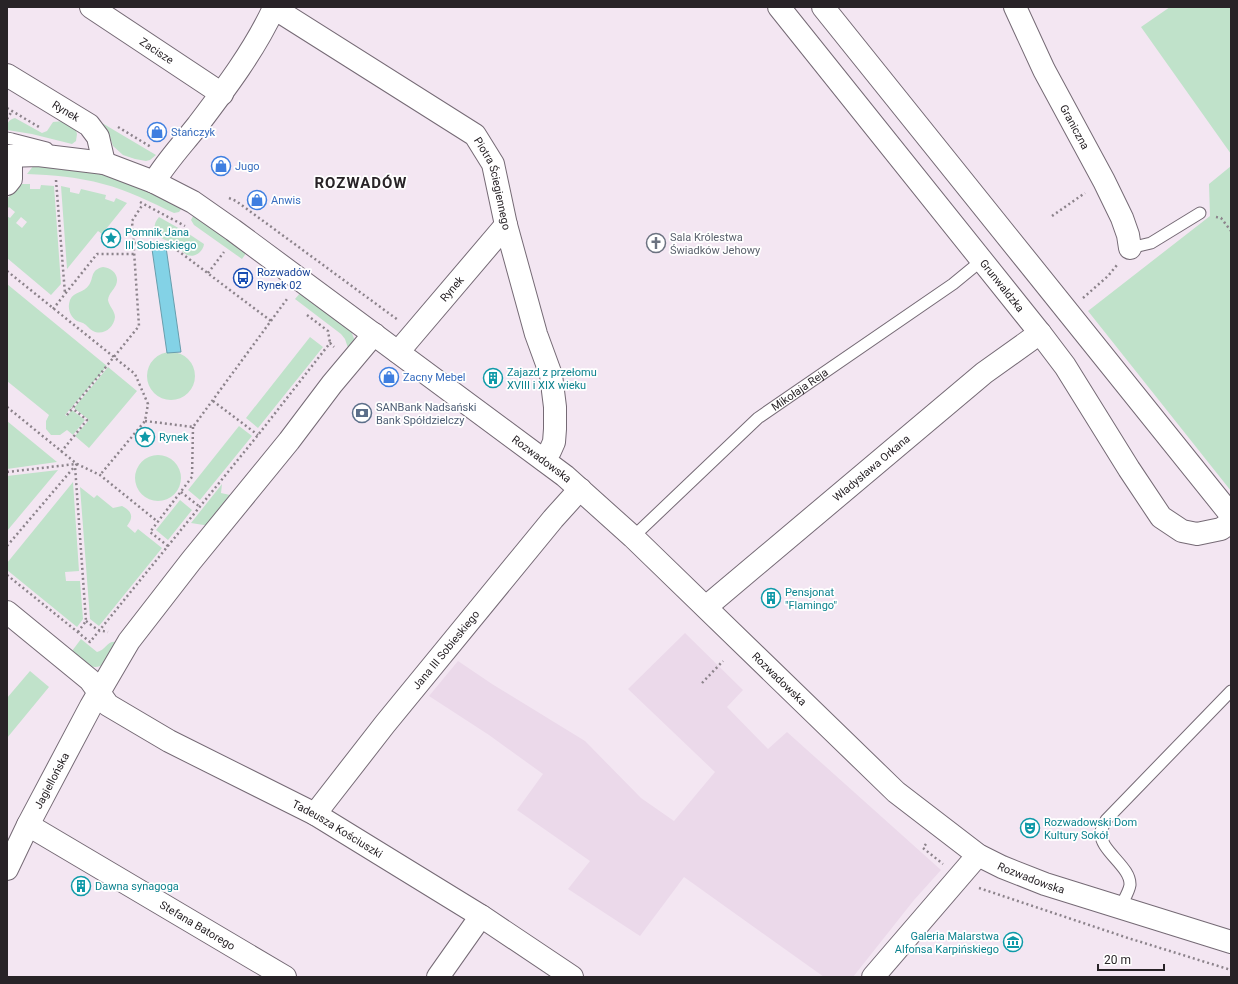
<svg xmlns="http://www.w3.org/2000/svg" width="1238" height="984" font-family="Roboto,sans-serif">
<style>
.built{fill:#ebd9ea}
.green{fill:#c0e2ca;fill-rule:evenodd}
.water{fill:#83d2e6;stroke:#689ead}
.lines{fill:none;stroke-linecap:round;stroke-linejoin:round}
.lane-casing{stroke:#756a75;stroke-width:13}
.street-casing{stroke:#756a75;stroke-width:24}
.secondary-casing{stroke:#756a75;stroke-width:24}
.path{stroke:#8c838b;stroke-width:2.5;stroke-dasharray:2 3;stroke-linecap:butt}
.lane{stroke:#fff;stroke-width:11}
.street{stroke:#fff;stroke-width:22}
.secondary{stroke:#fff;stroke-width:22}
.labels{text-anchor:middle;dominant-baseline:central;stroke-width:3.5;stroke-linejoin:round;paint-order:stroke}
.street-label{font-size:11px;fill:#282327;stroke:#fff}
.shop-label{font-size:11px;fill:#366cbe;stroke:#fff;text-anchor:start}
.culture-label{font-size:11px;fill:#0d838f;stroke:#fff;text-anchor:start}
.worship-label{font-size:11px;fill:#5b616d;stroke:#fff;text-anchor:start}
.transit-label{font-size:11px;fill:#164399;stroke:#fff;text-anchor:start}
.service-label{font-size:11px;fill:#4e5e75;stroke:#fff;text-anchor:start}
.district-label{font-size:15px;font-weight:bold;letter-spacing:1px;fill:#282327;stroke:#fff}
</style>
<rect width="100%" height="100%" fill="#f3e6f2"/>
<!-- built -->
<path class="built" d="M 685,633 L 743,690 L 727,707 L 768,749 L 787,732 L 941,870 L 914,900 L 853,977 L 824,977 L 684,877 L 640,936 L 568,889 L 590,861 L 517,810 L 543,774 L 489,735 L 429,696 L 458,661 L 492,684 L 585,741 L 641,798 L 674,821 L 715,772 L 628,689 Z"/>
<!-- green -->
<path class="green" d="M 1170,7 L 1231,7 L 1231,154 L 1141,27 Z
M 15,118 L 42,133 L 47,131 L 53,122 L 63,121 L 75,127 L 77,134 L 76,141 L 72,144 L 32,134 L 7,130 C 7,123 8,120 15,118 Z
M 102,123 L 156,155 L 150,160 L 146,161 L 135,159 L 123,155 L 113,146 L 109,134 Z
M 34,165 C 65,169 97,171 127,182 C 146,189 164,199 182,208 L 179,212 L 174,213 C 152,203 128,190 103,184 C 78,177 53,175 27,174 Z
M 1231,166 L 1231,491 L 1088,311 L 1210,216 L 1209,184 Z
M 19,184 L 30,184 L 30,189 L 40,189 L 41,185 L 54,186 L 61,284 L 51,295 L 7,258 L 7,216 L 10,218 L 15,212 L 9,207 L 7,209 L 7,199 ZM 21,217 L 27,222 L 22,228 L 16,223 Z
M 61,186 L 70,188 L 70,192 L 79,194 L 81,189 L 106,195 L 105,199 L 114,202 L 116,198 L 127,203 L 102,234 L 98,231 L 67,269 Z
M 194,214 L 247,252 L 242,259 L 194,225 L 191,220 Z
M 159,217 L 189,234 L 204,244 C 203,252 195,258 187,255 C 183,253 181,249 178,246 L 179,243 L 177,240 L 174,241 L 173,242 C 159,240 148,230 159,217 Z
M 103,267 C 112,268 120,275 116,285 C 113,291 109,293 108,300 C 109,306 115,311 115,317 C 114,328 103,336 93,331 C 89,329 87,325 83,323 C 81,322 79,322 77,321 C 70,317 67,308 70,300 C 74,291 84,293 89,285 C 94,278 90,270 103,267 Z
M 7,284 L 107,366 L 65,415 L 67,416 L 72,410 L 85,420 L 73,435 L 67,430 L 60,435 L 51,435 L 46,429 L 46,421 L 49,415 L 7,381 Z
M 301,292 L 351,331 L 355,341 L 348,348 L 345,339 L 341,334 L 295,299 Z
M 310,337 L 323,347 L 258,428 L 246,418 Z
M147 376a24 24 0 1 1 48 0a24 24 0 1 1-48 0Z
M 108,367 L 137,391 L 89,448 L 75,436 L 89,420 L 74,408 Z
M 7,421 L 57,462 L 7,469 Z
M 239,426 L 252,436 L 200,500 L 188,490 Z
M135 478a23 23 0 1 1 46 0a23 23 0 1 1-46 0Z
M 58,470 L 7,531 L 7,476 Z
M 73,482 L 79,571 L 65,572 L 66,581 L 80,581 L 83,619 L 77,627 L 7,570 L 7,563 Z
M 222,484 L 221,493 L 230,495 L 232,500 L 210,526 L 191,523 Z
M 80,487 L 94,498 L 97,495 L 113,508 L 122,506 C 132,511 134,517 127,526 L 135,533 L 138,529 L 162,548 L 99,626 L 90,619 Z
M 180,500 L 192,510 L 168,540 L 156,530 Z
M 81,639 L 97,652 C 106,650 107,640 117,642 C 114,648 111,657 106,662 C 95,674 79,661 69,655 Z
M 30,671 L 49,687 L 7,738 L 7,698 Z"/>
<!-- water -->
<path class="water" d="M 166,247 L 181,352 L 167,353 L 152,249 Z"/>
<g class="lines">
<defs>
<g id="lane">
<path d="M 7,138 L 12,139 L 47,148"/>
<path d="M 1130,248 L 1151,243 L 1200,213"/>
<path id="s1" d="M 633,537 L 758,418 L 953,284 L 981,261"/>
<path d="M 1120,908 C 1123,901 1129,892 1130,885 C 1131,866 1098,850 1101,831 C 1102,828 1105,823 1106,820 L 1231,691"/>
</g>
<g id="street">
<path id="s2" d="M 91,7 L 222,94"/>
<path id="s3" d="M 779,7 L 1040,333 L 1065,366 L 1129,469 L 1161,517 L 1182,531 L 1197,534 L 1221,529 L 1231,522"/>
<path id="s4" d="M 1015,7 L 1044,70 L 1104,181 L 1122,218 L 1128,235 L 1130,248"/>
<path id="s5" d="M 7,75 L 89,125 L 98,137 L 104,163"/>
<path id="s6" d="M 154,182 C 166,162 182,145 197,126 C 225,89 254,51 274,8 L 475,135 L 493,164 L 506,225 L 536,334 L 551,375 L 555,407 L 555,429 L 554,442 L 550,451 L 544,460"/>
<path d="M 7,184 L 11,179 L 11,156"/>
<path id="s7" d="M 398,352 L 506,225"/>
<path id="s8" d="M 706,607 L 984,373 L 1040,333"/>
<path id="s9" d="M 7,612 L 90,680 L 108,705 L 169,741 L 315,814 L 481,916 L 572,977"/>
<path id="s10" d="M 315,814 L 385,724 L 553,519 L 580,489"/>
<path id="s11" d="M 28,825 L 285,977"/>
<path id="s12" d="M 7,869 L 28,825 L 91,706 L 129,641 L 191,561 L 289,441 L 332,384 L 374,334"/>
<path d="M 438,977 L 481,916"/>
<path d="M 873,977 L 978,855"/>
</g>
<g id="secondary">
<path d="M 823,7 L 1231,515"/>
<path id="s13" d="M 7,156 L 38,155 L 104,163 L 154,182 L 193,202 L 233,230 L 565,476 L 633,537 L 896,792 L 978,855 L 1002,867 L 1045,884 L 1231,942"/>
</g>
</defs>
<!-- lane casing -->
<use href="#lane" class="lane-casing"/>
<!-- street casing -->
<use href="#street" class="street-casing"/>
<!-- secondary casing -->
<use href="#secondary" class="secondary-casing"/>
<!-- path -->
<path class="path" d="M 7,108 L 39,127
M 7,119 L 12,111
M 118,127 L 151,147
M 56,180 L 65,294
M 229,198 L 236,201 L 398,320
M 140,202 L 185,226
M 1052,216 L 1085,193
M 1216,217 L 1221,218 L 1231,231
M 134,243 L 165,244 L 173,247 L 271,321
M 7,271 L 135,374 L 148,404 L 145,421 L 100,475
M 208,273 L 224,252
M 1083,298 L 1108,276 L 1117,265
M 53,309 L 97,254 L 134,254
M 307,315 L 328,331 L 330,343
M 213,401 L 258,435
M 7,407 L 77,464 L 100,475 L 158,522
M 67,415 L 139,326 L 132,221 L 143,204
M 145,421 L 193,427 L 287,299
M 61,452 L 87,420 L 72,408
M 77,464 L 75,466 L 86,621 L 78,632
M 7,472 L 76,464
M 181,492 L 200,507
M 7,546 L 75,466
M 168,546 L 150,532 L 192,477 L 193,427
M 7,575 L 90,642 L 258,435 L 330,343 L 334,347
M 86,621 L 98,630 L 108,632
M 702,683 L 723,661
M 926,844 L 923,848 L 943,864
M 979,888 L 1128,938 L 1231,970"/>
<!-- lane -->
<use href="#lane" class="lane"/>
<!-- street -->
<use href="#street" class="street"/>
<!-- secondary -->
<use href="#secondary" class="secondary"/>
</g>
<!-- icons -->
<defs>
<symbol id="shop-ring" viewBox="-11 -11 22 22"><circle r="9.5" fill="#fff" stroke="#3f7fe0" stroke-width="1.5"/><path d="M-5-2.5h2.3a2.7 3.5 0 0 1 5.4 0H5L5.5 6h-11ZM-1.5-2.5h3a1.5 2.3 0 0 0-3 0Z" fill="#3f7fe0"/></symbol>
<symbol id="sight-ring" viewBox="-11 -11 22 22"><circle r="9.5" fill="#fff" stroke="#0f9aa8" stroke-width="1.5"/><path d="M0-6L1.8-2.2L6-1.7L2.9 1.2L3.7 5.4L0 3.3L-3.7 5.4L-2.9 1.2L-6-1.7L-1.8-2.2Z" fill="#0f9aa8"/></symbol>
<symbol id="church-ring" viewBox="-11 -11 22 22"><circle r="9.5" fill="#fff" stroke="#6b7280" stroke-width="1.5"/><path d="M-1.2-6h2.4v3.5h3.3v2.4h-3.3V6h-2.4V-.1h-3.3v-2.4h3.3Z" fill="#6b7280"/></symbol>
<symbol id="bus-ring" viewBox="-11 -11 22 22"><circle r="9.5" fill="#fff" stroke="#1a4fb4" stroke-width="1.5"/><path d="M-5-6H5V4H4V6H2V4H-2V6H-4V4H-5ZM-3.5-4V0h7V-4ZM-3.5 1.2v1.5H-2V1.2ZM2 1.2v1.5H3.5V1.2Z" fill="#1a4fb4"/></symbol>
<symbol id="building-ring" viewBox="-11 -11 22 22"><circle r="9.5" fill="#fff" stroke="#0f9aa8" stroke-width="1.5"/><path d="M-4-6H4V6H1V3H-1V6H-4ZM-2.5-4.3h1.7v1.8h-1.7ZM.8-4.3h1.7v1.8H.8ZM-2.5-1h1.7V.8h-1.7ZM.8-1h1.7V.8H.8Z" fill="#0f9aa8"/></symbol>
<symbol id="bank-ring" viewBox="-11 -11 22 22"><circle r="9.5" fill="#fff" stroke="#5c6f8a" stroke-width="1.5"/><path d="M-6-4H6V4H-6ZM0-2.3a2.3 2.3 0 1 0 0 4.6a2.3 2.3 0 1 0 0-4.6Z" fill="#5c6f8a"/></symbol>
<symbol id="theatre-ring" viewBox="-11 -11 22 22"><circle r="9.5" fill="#fff" stroke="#0f9aa8" stroke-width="1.5"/><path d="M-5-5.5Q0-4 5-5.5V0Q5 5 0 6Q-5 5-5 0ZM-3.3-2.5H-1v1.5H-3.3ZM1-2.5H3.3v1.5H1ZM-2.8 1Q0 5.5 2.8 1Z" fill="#0f9aa8"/></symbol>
<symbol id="museum-ring" viewBox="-11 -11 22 22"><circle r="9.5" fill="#fff" stroke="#0f9aa8" stroke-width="1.5"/><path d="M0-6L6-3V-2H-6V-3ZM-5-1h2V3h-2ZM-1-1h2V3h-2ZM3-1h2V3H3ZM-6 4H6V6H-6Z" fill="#0f9aa8"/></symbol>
</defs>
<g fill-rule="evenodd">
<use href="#shop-ring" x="146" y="121" width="22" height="22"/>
<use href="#shop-ring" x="210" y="155" width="22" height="22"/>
<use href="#shop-ring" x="246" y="189" width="22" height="22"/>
<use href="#sight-ring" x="100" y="227" width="22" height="22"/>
<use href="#church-ring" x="645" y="232" width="22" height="22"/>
<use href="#bus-ring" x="232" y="267" width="22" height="22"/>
<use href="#shop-ring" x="378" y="366" width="22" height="22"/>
<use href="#building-ring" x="482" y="367" width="22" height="22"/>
<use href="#bank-ring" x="351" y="402" width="22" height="22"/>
<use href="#sight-ring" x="134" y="426" width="22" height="22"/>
<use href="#building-ring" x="760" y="587" width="22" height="22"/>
<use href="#theatre-ring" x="1019" y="817" width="22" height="22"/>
<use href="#building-ring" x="70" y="875" width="22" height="22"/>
<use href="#museum-ring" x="1002" y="931" width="22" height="22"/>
</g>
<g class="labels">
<!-- street labels -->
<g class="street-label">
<text stroke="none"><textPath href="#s2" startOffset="79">Zacisze</textPath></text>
<text stroke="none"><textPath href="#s5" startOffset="69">Rynek</textPath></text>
<text stroke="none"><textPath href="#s4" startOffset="134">Graniczna</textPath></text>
<text stroke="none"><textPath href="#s6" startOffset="502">Piotra Ściegiennego</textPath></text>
<text stroke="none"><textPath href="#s3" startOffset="357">Grunwaldzka</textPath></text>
<text stroke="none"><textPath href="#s7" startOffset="83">Rynek</textPath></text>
<text stroke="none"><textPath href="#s1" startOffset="223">Mikołaja Reja</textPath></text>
<text stroke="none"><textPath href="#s13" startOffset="628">Rozwadowska</textPath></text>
<text stroke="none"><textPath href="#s8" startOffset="216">Władysława Orkana</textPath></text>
<text stroke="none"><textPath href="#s10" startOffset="210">Jana III Sobieskiego</textPath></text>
<text stroke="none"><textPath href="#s13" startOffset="952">Rozwadowska</textPath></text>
<text stroke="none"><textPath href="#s12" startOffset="99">Jagiellońska</textPath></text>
<text stroke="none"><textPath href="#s9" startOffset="399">Tadeusza Kościuszki</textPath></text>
<text stroke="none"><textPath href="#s13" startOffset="1276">Rozwadowska</textPath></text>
<text stroke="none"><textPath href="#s11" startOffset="197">Stefana Batorego</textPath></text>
</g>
<!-- shop labels -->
<g class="shop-label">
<text x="171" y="132">Stańczyk</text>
<text x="235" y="166">Jugo</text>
<text x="271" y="200">Anwis</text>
<text x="403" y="377">Zacny Mebel</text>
</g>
<!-- culture labels -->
<g class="culture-label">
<text x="125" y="232">Pomnik Jana<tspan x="125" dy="13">III Sobieskiego</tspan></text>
<text x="507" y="372">Zajazd z przełomu<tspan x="507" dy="13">XVIII i XIX wieku</tspan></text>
<text x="159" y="437">Rynek</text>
<text x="785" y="592">Pensjonat<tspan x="785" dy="13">"Flamingo"</tspan></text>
<text x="1044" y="822">Rozwadowski Dom<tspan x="1044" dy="13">Kultury Sokół</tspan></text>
<text x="95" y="886">Dawna synagoga</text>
<text x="999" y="936" text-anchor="end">Galeria Malarstwa<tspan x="999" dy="13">Alfonsa Karpińskiego</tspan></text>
</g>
<!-- worship labels -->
<g class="worship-label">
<text x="670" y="237">Sala Królestwa<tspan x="670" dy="13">Świadków Jehowy</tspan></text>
</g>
<!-- transit labels -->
<g class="transit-label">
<text x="257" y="272">Rozwadów<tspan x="257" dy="13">Rynek 02</tspan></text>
</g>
<!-- service labels -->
<g class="service-label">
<text x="376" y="407">SANBank Nadsański<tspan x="376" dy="13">Bank Spółdzielczy</tspan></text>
</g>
<!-- district labels -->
<g class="district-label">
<text x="361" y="183">ROZWADÓW</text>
</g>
</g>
<!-- border -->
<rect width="1238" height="984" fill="none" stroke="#282327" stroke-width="16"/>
<!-- scale -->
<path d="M1098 964v6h66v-6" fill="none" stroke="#282327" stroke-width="2"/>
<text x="1104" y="964" font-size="12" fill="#282327" stroke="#ffffff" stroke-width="3" paint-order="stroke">20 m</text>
</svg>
